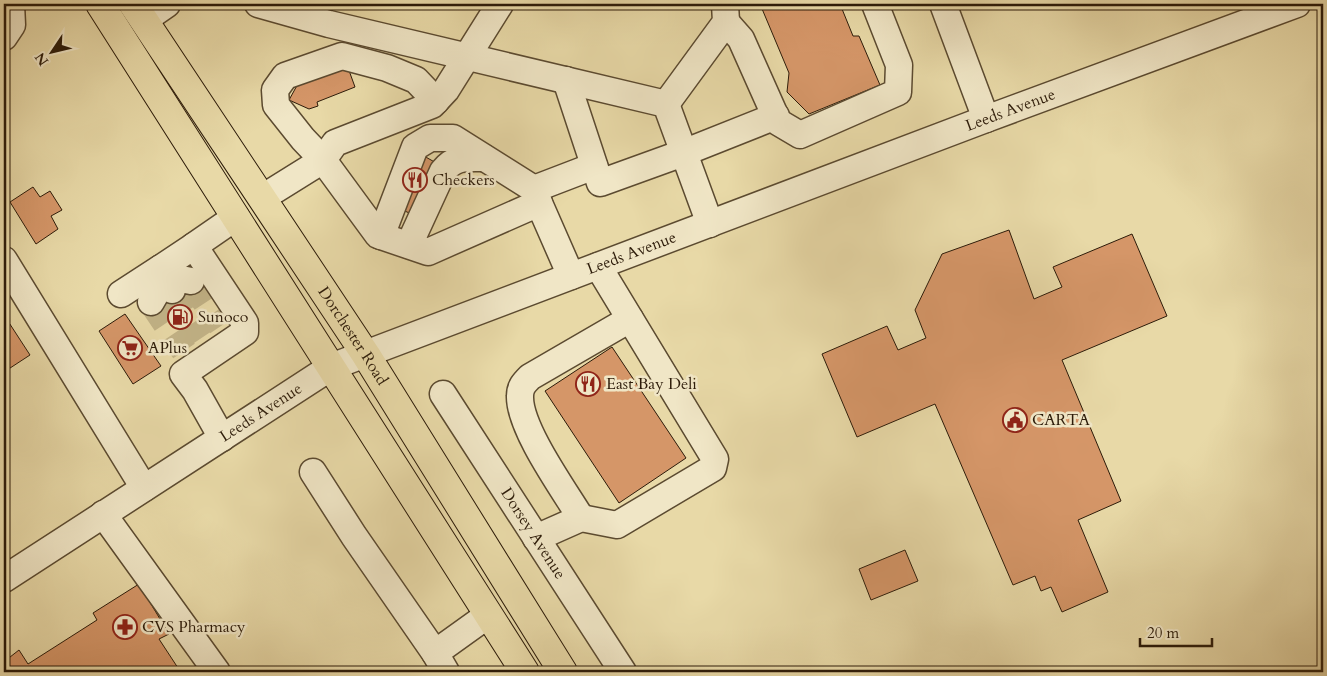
<svg xmlns="http://www.w3.org/2000/svg" width="1327" height="676" font-family="Cardo,serif">
<style>
.building{fill:#d59668;stroke:#2c1b09}
.lines{fill:none;stroke-linecap:round;stroke-linejoin:round}
.minor-tunnel{stroke:#c2b387;stroke-width:26;stroke-dasharray:26 13;stroke-linecap:butt}
.minor-casing{stroke:#5b4a30;stroke-width:29}
.major-casing{stroke:#2c1b09;stroke-width:30}
.minor{stroke:#f0e6c6;stroke-width:26}
.major{stroke:#e8d9a7;stroke-width:28}
.labels{text-anchor:middle;dominant-baseline:central;stroke-width:5;stroke-linejoin:round;paint-order:stroke}
.street-label{font-size:16px;fill:#2c1b09;stroke:#f0e6c6}
.poi-label{font-size:16px;fill:#2c1b09;stroke:#f0e6c6;text-anchor:start}
</style>
<rect width="100%" height="100%" fill="#e8d9a7"/>
<filter id="stains"><feTurbulence type="fractalNoise" baseFrequency=".004" numOctaves="4"/><feColorMatrix values="0 0 0 0 .2 0 0 0 0 .09 0 0 0 0 .02 0 0 0 .5 -.17"/></filter>
<radialGradient id="worn" r=".72"><stop offset=".6" stop-color="#630" stop-opacity="0"/><stop offset="1" stop-color="#630" stop-opacity=".3"/></radialGradient>
<!-- building -->
<path class="building" d="M 760,4 L 840,4 L 853,36 L 859,36 L 880,85 L 809,114 L 787,92 L 789,73 Z
M 347,65 L 355,87 L 317,102 L 318,106 L 309,109 L 289,100 L 300,80 Z
M 424,156 L 438,164 L 414,215 L 400,209 Z
M 33,187 L 40,197 L 50,191 L 62,210 L 51,216 L 58,229 L 36,244 L 10,202 Z
M 1009,230 L 1034,299 L 1062,287 L 1053,267 L 1132,234 L 1167,316 L 1062,360 L 1121,501 L 1078,520 L 1108,592 L 1062,612 L 1051,587 L 1041,591 L 1035,576 L 1013,585 L 935,404 L 857,437 L 822,354 L 887,326 L 898,350 L 926,338 L 915,310 L 942,254 Z
M 125,314 L 161,366 L 133,384 L 99,331 Z
M 4,315 L 30,355 L 4,372 Z
M 612,347 L 686,458 L 619,503 L 545,391 Z
M 905,550 L 918,581 L 871,600 L 859,569 Z
M 139,584 L 169,634 L 159,639 L 178,668 L 171,672 L 13,672 L 5,661 L 19,650 L 28,664 L 97,620 L 93,613 Z"/>
<g class="lines">
<!-- minor-tunnel -->
<path class="minor-tunnel" d="M 191,281 L 221,326
M 172,290 L 203,337
M 151,302 L 184,351"/>
<defs>
<g id="minor">
<path d="M 258,4 L 329,24 L 666,104 L 710,224"/>
<path d="M 943,4 L 986,119"/>
<path d="M 144,20 L 167,4"/>
<path d="M 726,22 L 741,39 L 778,122 L 800,135 L 898,92 L 899,65 L 875,4"/>
<path d="M 4,37 L 12,25 L 11,4"/>
<path d="M 566,80 L 600,183 L 683,153 L 776,116"/>
<path d="M 436,101 L 416,80 L 387,68 L 342,56 L 285,76 L 275,90 L 276,105 L 303,139 L 323,160 L 378,235 L 428,252 L 539,203 L 571,276"/>
<path d="M 666,104 L 726,22 L 725,4"/>
<path d="M 262,198 L 323,160 L 335,143 L 432,105 L 446,90 L 500,4"/>
<path d="M 539,203 L 534,189 L 594,166"/>
<path d="M 381,236 L 415,147 L 430,138 L 453,138 L 534,189"/>
<path d="M 409,245 L 443,171 C 455,156 466,158 484,158"/>
<path d="M 4,260 L 144,488"/>
<path d="M 172,290 L 166,276 L 191,281"/>
<path d="M 121,294 L 161,268"/>
<path d="M 151,302 L 166,276 L 161,268 L 194,246"/>
<path id="s1" d="M 443,394 L 623,672"/>
<path d="M 222,438 L 195,390 L 183,374 L 245,332 L 245,323 L 194,246 L 236,217"/>
<path d="M 313,472 L 354,536 L 435,653"/>
<path d="M 103,514 L 217,672"/>
<path d="M 581,518 C 564,490 519,428 520,396 C 520,387 524,383 530,377 L 630,319"/>
<path d="M 536,538 L 581,518 L 617,525 L 713,468 L 715,459 L 598,266"/>
<path id="s2" d="M 4,579 L 331,367 L 986,119 L 1297,4"/>
<path d="M 446,672 L 435,653 L 488,615"/>
</g>
<g id="major">
<path d="M 100,4 L 525,672"/>
<path id="s3" d="M 133,4 L 366,355 L 563,672"/>
</g>
</defs>
<!-- minor casing -->
<use href="#minor" class="minor-casing"/>
<!-- major casing -->
<use href="#major" class="major-casing"/>
<!-- minor -->
<use href="#minor" class="minor"/>
<!-- major -->
<use href="#major" class="major"/>
</g>
<!-- icons -->
<defs>
<symbol id="restaurant-ring" viewBox="-11 -11 22 22"><circle r="9.5" fill="#f0e6c6" stroke="#8f2418" stroke-width="1.5"/><path d="M-5-6h1v4h1v-4h1v4h1v-4h1v5L-1.5 .5V6h-2V.5L-5-1ZM5-6V6H3V1.5H1.5Q1.5-4 5-6Z" fill="#8f2418"/></symbol>
<symbol id="fuel-ring" viewBox="-11 -11 22 22"><circle r="9.5" fill="#f0e6c6" stroke="#8f2418" stroke-width="1.5"/><path d="M-5.5-6h7V0h2V4h1.3V-2.5L3-4.5l.8-.8L6-3V5H2.5V1h-1V6h-7ZM-4.2-4.7v3.2H.2V-4.7Z" fill="#8f2418"/></symbol>
<symbol id="supermarket-ring" viewBox="-11 -11 22 22"><circle r="9.5" fill="#f0e6c6" stroke="#8f2418" stroke-width="1.5"/><path d="M-6-5.5h2.5l.6 2H6L4.5 2H-2.5L-4.4-4H-6ZM-1.5 3.2a1.3 1.3 0 1 0 .1 0ZM3 3.2a1.3 1.3 0 1 0 .1 0Z" fill="#8f2418"/></symbol>
<symbol id="civic-ring" viewBox="-11 -11 22 22"><circle r="9.5" fill="#f0e6c6" stroke="#8f2418" stroke-width="1.5"/><path d="M-.6-6.5H3V-4.5H.6V-3L4-1V1h2V6H-6V1h2V-1L-.6-3ZM-1.2 2.5V6h2.4V2.5Z" fill="#8f2418"/></symbol>
<symbol id="pharmacy-ring" viewBox="-11 -11 22 22"><circle r="9.5" fill="#f0e6c6" stroke="#8f2418" stroke-width="1.5"/><path d="M-2-6h4v4h4v4h-4v4h-4v-4h-4v-4h4Z" fill="#8f2418"/></symbol>
</defs>
<g fill-rule="evenodd">
<use href="#restaurant-ring" x="401" y="166" width="28" height="28"/>
<use href="#fuel-ring" x="166" y="303" width="28" height="28"/>
<use href="#supermarket-ring" x="116" y="334" width="28" height="28"/>
<use href="#restaurant-ring" x="574" y="370" width="28" height="28"/>
<use href="#civic-ring" x="1001" y="406" width="28" height="28"/>
<use href="#pharmacy-ring" x="111" y="613" width="28" height="28"/>
</g>
<g class="labels">
<!-- street labels -->
<g class="street-label">
<text stroke="none"><textPath href="#s2" startOffset="1116">Leeds Avenue</textPath></text>
<text stroke="none"><textPath href="#s2" startOffset="711">Leeds Avenue</textPath></text>
<text stroke="none"><textPath href="#s3" startOffset="398">Dorchester Road</textPath></text>
<text stroke="none"><textPath href="#s2" startOffset="306">Leeds Avenue</textPath></text>
<text stroke="none"><textPath href="#s1" startOffset="166">Dorsey Avenue</textPath></text>
</g>
<!-- poi labels -->
<g class="poi-label">
<text x="432" y="180">Checkers</text>
<text x="198" y="317">Sunoco</text>
<text x="148" y="348">APlus</text>
<text x="606" y="384">East Bay Deli</text>
<text x="1032" y="420">CARTA</text>
<text x="142" y="627">CVS Pharmacy</text>
</g>
</g>
<!-- margin -->
<rect width="1327" height="676" fill="none" stroke="#e8d9a7" stroke-width="20"/>
<rect x="5" y="5" width="1317" height="666" fill="none" stroke="#2c1b09" stroke-width="2.5"/>
<rect x="10" y="10" width="1307" height="656" fill="none" stroke="#2c1b09"/>
<!-- north arrow -->
<g transform="translate(52 52) rotate(235)" stroke="#f0e6c6" stroke-width="4" paint-order="stroke">
<path d="M0-4L9 19L0 12L-9 19Z" fill="#2c1b09"/>
<text y="-8" font-size="14" font-weight="bold" text-anchor="middle" fill="#2c1b09">N</text>
</g>
<!-- scale -->
<path d="M1140 638v8h72v-8" fill="none" stroke="#2c1b09" stroke-width="2.5"/>
<text x="1147" y="638" font-size="15" fill="#2c1b09" stroke="#f0e6c6" stroke-width="4" paint-order="stroke">20 m</text>
<rect width="100%" height="100%" filter="url(#stains)"/>
<rect width="100%" height="100%" fill="url(#worn)"/>
</svg>
